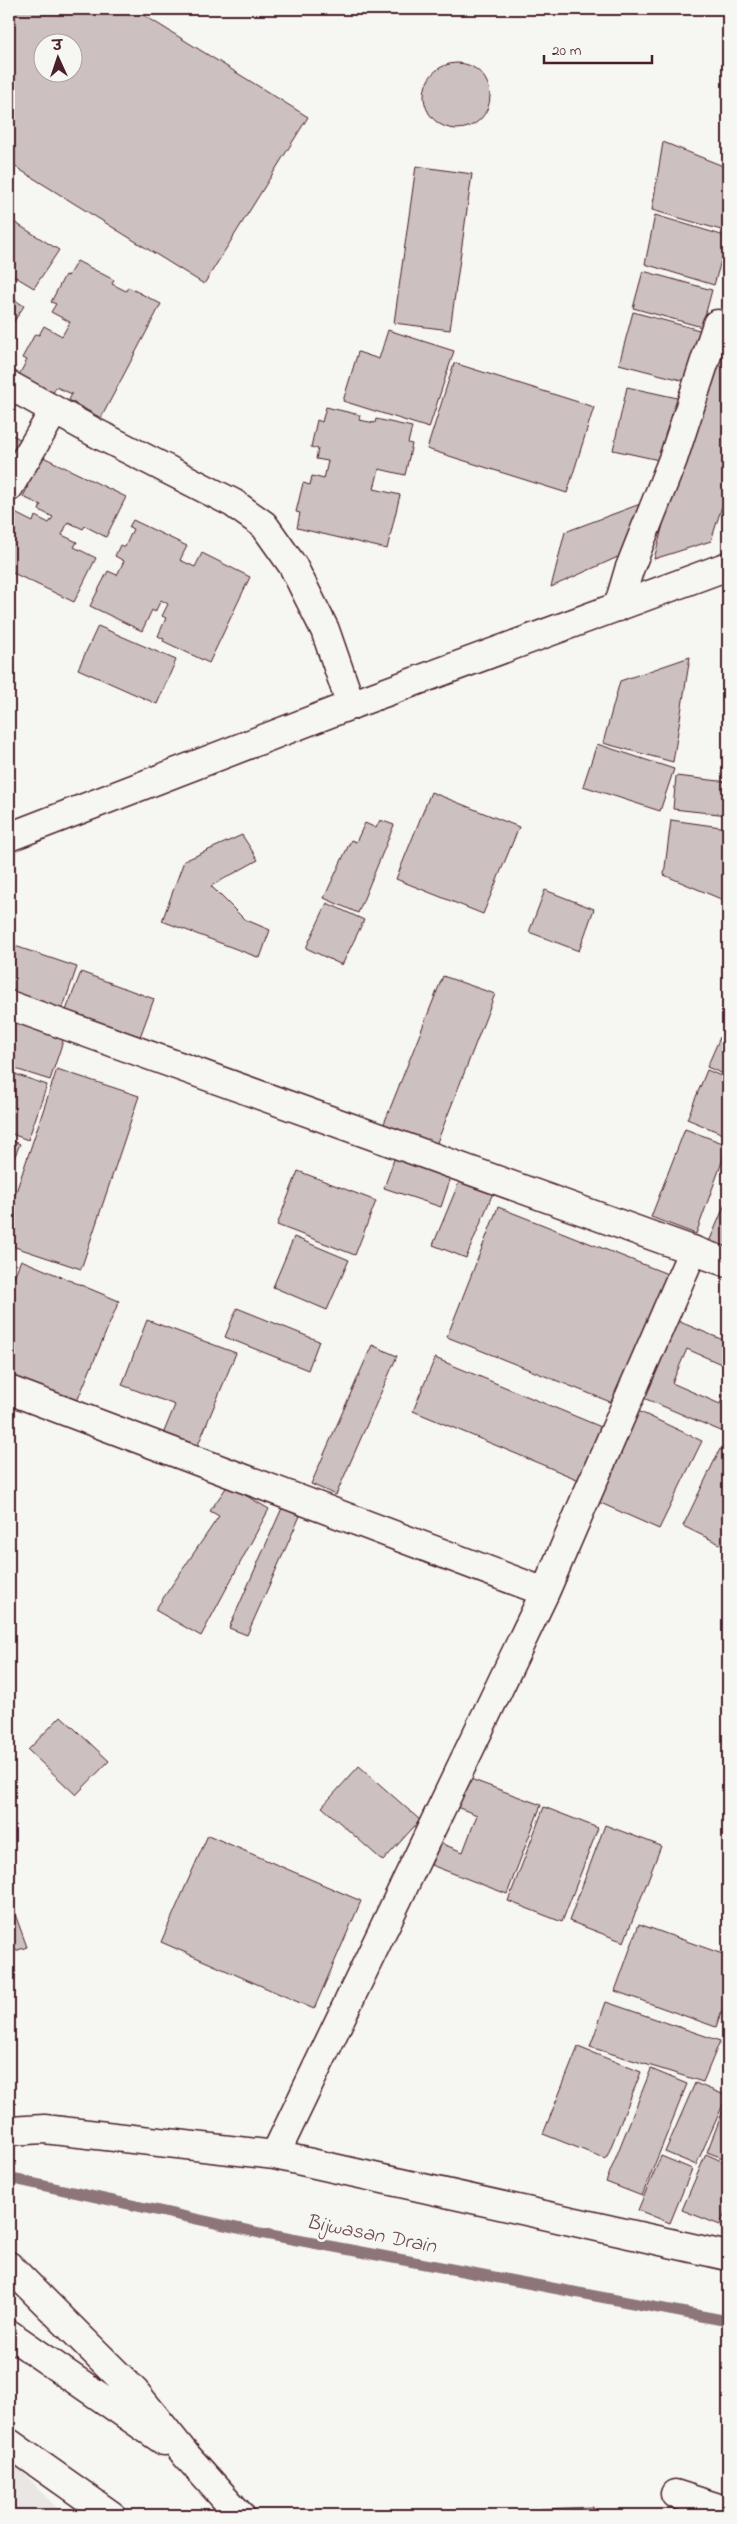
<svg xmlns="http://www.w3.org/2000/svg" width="737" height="2524" font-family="'Indie Flower','Playpen Sans Deva',sans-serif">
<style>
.built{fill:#e9e6e3}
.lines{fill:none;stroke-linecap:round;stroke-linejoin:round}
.stream{stroke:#8e747a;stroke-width:11}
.building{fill:#ccc1c0;stroke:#4a1f2b;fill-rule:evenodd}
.minor-casing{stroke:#4a1f2b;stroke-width:31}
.major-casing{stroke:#4a1f2b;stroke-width:31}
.minor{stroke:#f6f6f2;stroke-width:28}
.major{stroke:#f6f6f2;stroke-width:28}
.labels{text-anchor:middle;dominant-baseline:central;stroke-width:5;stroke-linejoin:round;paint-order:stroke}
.water-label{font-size:21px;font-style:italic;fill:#6c4a52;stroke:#f6f6f2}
</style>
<rect width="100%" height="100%" fill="#f6f6f2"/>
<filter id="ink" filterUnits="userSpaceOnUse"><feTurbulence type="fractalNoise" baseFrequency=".02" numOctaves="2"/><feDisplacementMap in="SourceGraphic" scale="10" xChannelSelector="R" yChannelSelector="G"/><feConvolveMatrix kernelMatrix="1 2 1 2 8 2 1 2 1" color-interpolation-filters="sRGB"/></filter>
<g filter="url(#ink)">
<!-- built -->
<path class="built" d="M 9,2457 L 63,2515 L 9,2515 Z"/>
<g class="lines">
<!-- stream -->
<path class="stream" d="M 9,2178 L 260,2233 L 728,2321"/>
</g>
<!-- building -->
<path class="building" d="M 9,9 L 134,9 L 308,117 L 204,284 L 9,163 ZM 42,42 L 72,42 L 72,72 L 42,72 Z
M424 96a33 33 0 1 1 66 0a33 33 0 1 1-66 0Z
M 663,142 L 728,168 L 728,232 L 652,210 Z
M 416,166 L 472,174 L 450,330 L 394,323 Z
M 655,215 L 728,237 L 714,285 L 645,264 Z
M 9,219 L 59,250 L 34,288 L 9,273 Z
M 77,261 L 114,280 L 112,284 L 126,291 L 128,287 L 161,304 L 101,418 L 69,400 L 72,394 L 56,387 L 53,393 L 19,375 L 27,360 L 22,358 L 35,334 L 39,335 L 44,326 L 62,336 L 70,322 L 51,312 L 56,304 L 51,302 L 65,275 L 68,276 Z
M 643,271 L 712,290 L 702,327 L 633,308 Z
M 9,296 L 24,306 L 9,329 Z
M 633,312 L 703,331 L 689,382 L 619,364 Z
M 388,330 L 454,351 L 429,428 L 343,401 L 358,352 L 379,359 Z
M 710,345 L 728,350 L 728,487 L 711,541 L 654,559 Z
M 454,363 L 594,407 L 567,493 L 427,449 Z
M 627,387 L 682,399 L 668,462 L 613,450 Z
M 326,407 L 360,415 L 359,420 L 375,423 L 376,419 L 412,427 L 408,443 L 412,444 L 405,475 L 379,469 L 374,489 L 400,495 L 387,549 L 297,528 L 300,513 L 296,512 L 303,483 L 310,485 L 312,476 L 324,479 L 328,461 L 316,459 L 318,449 L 311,447 L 317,420 L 322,422 Z
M 9,433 L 27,443 L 9,476 Z
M 39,455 L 126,497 L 106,537 L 85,526 L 83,529 L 68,522 L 62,535 L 77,542 L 74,547 L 96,558 L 74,602 L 9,571 L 9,519 L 11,521 L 15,513 L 33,522 L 35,516 L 49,523 L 53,517 L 39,510 L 41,505 L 23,497 L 28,486 L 24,484 Z
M 651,500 L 629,552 L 551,587 L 565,532 Z
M 133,520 L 187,546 L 180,560 L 195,567 L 202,553 L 250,577 L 209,663 L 163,641 L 164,639 L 158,636 L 166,618 L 162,616 L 168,604 L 161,600 L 155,612 L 152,610 L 142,631 L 90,606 L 108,571 L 117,575 L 124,561 L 115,556 L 120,545 L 125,547 L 133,529 L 129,527 Z
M 98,626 L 176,660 L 157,704 L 78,669 Z
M 690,657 L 673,762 L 603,743 L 620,681 Z
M 597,744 L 674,769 L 660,811 L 583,786 Z
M 676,776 L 728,782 L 728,815 L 673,809 Z
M 431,792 L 519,827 L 483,914 L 396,879 Z
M 380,820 L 394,825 L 358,913 L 324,898 L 351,840 L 356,842 L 365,823 L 376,828 Z
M 671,820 L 728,828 L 728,902 L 664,875 Z
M 242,835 L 258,860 L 211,886 L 244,919 L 270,930 L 260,958 L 162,921 L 184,861 Z
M 545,890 L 594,909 L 579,951 L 529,932 Z
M 327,903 L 364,920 L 342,965 L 306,948 Z
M 9,944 L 77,967 L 60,1016 L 9,998 Z
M 81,972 L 154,999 L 137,1045 L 63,1018 Z
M 443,976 L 495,994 L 436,1145 L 383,1126 Z
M 9,1016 L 65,1035 L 50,1080 L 9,1067 Z
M 728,1019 L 728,1076 L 707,1067 Z
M 57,1069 L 139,1096 L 81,1269 L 9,1245 L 9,1213 Z
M 707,1070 L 728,1079 L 728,1136 L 687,1119 Z
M 9,1072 L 47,1085 L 28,1140 L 9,1133 Z
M 685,1129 L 728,1145 L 696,1234 L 651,1217 Z
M 9,1139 L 20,1144 L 9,1170 Z
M 398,1148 L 454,1168 L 441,1207 L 384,1188 Z
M 298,1171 L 376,1201 L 355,1255 L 277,1225 Z
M 462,1175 L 495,1188 L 466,1258 L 433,1245 Z
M 728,1197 L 728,1250 L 709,1242 Z
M 498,1207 L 670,1275 L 618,1405 L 447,1337 Z
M 294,1237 L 349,1260 L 327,1310 L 273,1287 Z
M 21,1260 L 119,1301 L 75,1406 L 9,1379 L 9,1289 Z
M 237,1308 L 319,1341 L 308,1370 L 225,1337 Z
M 673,1319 L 728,1342 L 728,1367 L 687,1349 L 672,1383 L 720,1404 L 728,1383 L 728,1434 L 639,1396 Z
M 147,1320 L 236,1353 L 193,1457 L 159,1444 L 175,1405 L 122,1385 Z
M 372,1345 L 397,1356 L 336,1495 L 311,1484 Z
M 435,1358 L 606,1429 L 584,1482 L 413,1411 Z
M 636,1410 L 702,1441 L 659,1529 L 594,1500 Z
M 720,1449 L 728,1453 L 728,1548 L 683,1526 Z
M 228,1485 L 269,1509 L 201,1636 L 155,1610 L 219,1516 L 210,1511 Z
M 282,1508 L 300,1516 L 247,1635 L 229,1628 Z
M 61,1716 L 109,1761 L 76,1795 L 28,1750 Z
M 359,1766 L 420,1820 L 383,1861 L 322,1807 Z
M 465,1777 L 541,1805 L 507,1894 L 431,1865 L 440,1843 L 463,1852 L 477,1815 L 454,1806 Z
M 544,1807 L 598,1828 L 562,1922 L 508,1901 Z
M 605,1825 L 661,1846 L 624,1942 L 569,1921 Z
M 208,1835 L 361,1901 L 314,2009 L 161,1942 Z
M 12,1906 L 27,1947 L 9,1953 L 9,1908 Z
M 639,1924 L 728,1956 L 728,1994 L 716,2027 L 615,1991 Z
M 606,2002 L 720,2041 L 703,2082 L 590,2047 Z
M 578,2047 L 641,2072 L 606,2159 L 543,2134 Z
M 651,2069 L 687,2084 L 642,2196 L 606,2182 Z
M 695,2083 L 727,2096 L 696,2165 L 665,2152 Z
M 728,2098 L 728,2160 L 707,2152 Z
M 706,2154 L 728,2164 L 728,2206 L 720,2225 L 682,2210 Z
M 661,2156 L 692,2169 L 670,2223 L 638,2210 Z
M 593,2507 L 594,2515 L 542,2515 L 541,2509 Z"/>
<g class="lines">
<defs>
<path id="minor" d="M 9,385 L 94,432 L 233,503 L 264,525 L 293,566 L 325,630 L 351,705
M 9,487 L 54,411
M 618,607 L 629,570 L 673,459 L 717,324
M 9,1005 L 728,1263
M 9,1390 L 545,1592
M 9,2131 L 44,2129 L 275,2155 L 728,2256
M 275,2155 L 545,1592 L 693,1250
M 9,2266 L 135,2392 L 185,2454 L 240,2515
M 9,2334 L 164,2441
M 9,2443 L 111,2515
M 675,2494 L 728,2511"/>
<path id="major" d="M 9,837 L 351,705 L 728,566"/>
</defs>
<!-- minor casing -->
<use href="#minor" class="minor-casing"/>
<!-- major casing -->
<use href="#major" class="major-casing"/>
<!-- minor -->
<use href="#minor" class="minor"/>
<!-- major -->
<use href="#major" class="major"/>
</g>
</g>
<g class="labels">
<!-- water labels -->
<g class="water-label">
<text transform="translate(371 2235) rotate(11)">Bijwasan Drain</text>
</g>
</g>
<!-- margin -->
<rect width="737" height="2524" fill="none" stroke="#f6f6f2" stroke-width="30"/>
<rect x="15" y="15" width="707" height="2494" fill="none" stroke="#4a1f2b" stroke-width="2" filter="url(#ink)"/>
<!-- north arrow -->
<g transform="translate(58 58) rotate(357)"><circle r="24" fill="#f6f6f2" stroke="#b1a0a2"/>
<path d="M0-4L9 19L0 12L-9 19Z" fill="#4a1f2b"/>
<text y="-8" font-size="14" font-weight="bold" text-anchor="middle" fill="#4a1f2b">उ</text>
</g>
<!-- scale -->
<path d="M544 55v8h108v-8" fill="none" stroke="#4a1f2b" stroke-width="2.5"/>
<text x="552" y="55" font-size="15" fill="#4a1f2b" stroke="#f6f6f2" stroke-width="4" paint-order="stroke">20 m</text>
</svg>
